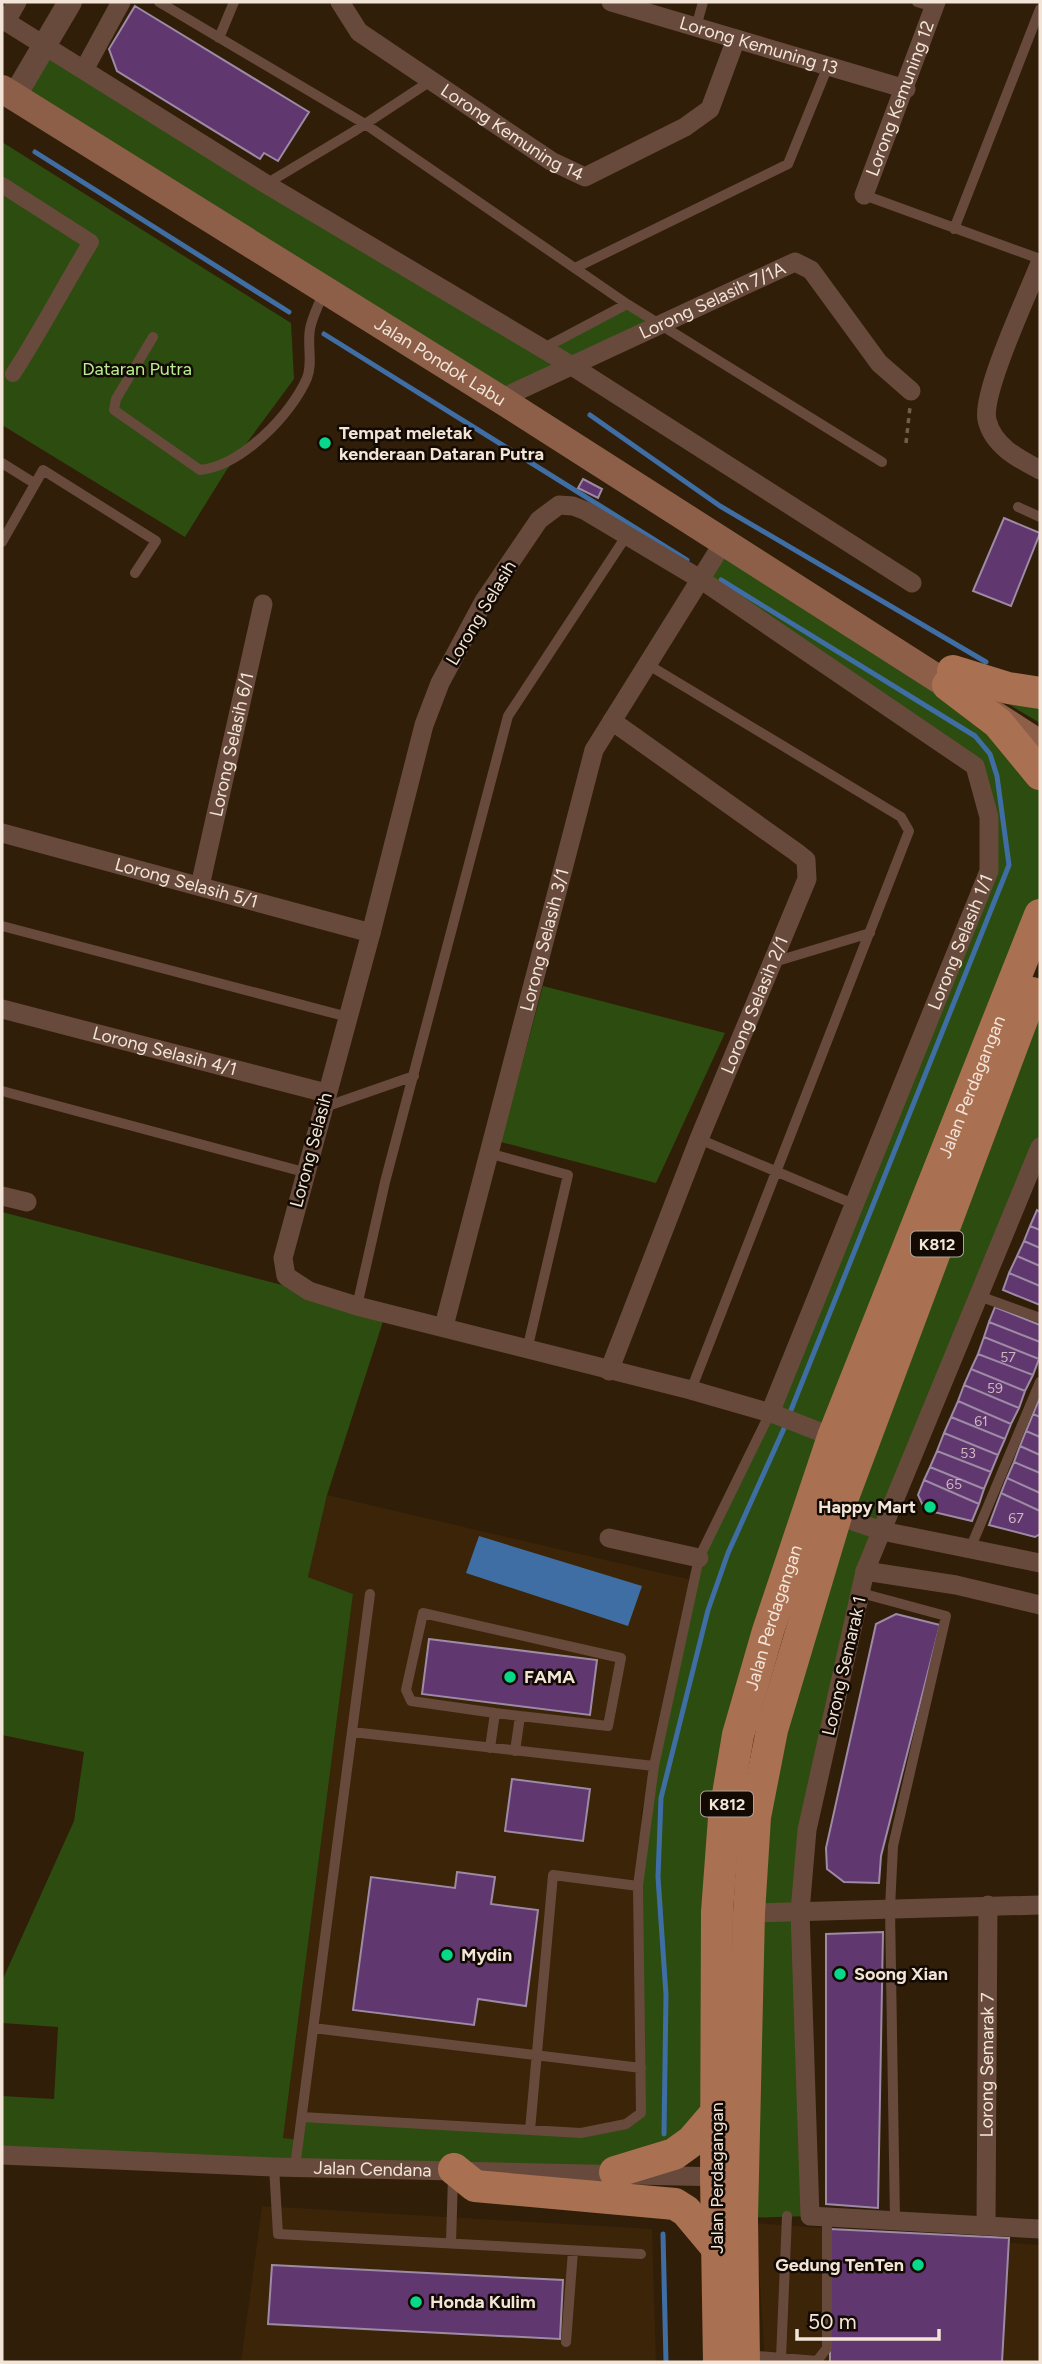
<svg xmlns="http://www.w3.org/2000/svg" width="1042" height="2364" font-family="Figtree,sans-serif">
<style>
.built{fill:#3b2408}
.green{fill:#2d4c0f}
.water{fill:#3f6ea5}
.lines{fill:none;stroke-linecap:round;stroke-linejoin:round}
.stream{stroke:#3f6ea5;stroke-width:5}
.building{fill:#60376f;stroke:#9d8aa4;stroke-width:2}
.path{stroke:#6f5e4b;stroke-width:3.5;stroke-dasharray:5 5;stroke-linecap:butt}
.service{stroke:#674a3c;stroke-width:10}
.pedestrian{stroke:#674a3c;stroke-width:16}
.minor{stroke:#674a3c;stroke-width:19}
.tertiary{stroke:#674a3c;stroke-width:24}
.secondary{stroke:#8d5f49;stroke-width:28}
.primary{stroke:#aa7052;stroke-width:32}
.poi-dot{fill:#07d98b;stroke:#120a03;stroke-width:2.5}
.labels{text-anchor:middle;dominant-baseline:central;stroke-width:5;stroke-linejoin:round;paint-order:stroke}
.number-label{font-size:14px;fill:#cebabe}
.shield{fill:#120a03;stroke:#afa398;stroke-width:2}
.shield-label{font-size:16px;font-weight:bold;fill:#f2e5d8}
.street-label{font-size:18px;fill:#f2e5d8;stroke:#120a03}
.park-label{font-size:18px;fill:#baee93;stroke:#120a03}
.poi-label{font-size:18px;font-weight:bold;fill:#f2e5d8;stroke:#120a03;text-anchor:start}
</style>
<rect width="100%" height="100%" fill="#301e08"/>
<!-- built -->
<path class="built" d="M 327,1495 L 709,1584 L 641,1813 L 659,2123 L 637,2145 L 283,2139 L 353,1594 L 308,1577 Z
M 262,2206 L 652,2229 L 656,2362 L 241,2362 Z
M 756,2223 L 1040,2245 L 1040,2362 L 765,2362 Z"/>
<!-- green -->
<path class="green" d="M 47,46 L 543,348 L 627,304 L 660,325 L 500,399 L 14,97 Z
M 2,142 L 291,323 L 294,379 L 226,471 L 185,537 L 2,425 Z
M 723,543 L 1040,744 L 1040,915 L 738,1735 L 716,2113 L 615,2172 L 2,2155 L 2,2096 L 54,2099 L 58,2027 L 2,2023 L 2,1981 L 74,1821 L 84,1752 L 2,1735 L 2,1212 L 386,1312 L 327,1495 L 308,1577 L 353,1594 L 283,2138 L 299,2140 L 302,2117 L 581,2133 L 626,2124 L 641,2113 L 638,1886 L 654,1766 L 699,1558 L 774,1415 L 989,871 L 975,766 L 700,579 Z
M 953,671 L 1040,693 L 1040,723 Z
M 1040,973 L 1040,1147 L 882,1531 L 807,1830 L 810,2216 L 742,2218 L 755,1817 L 836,1516 Z
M 543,986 L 725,1033 L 656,1183 L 501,1142 Z"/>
<!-- water -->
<path class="water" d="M 479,1536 L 642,1586 L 628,1626 L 466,1573 Z"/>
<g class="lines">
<!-- stream -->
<path class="stream" d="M 35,152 L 289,312
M 324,334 L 687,560
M 590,415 L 720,506 L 986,662
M 721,580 L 975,736 L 990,754 L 997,776 L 1009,865 L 789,1415
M 664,2134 L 666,1995 L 658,1877 L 661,1798 L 708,1610 L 728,1553 L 786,1424
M 663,2234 L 666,2362"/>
</g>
<!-- building -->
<path class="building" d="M 135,6 L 309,112 L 278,161 L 264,153 L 260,159 L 117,71 L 109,49 Z
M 583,479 L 602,489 L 598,498 L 578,488 Z
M 1004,518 L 1040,533 L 1011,606 L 973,591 Z
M 1037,1210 L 1040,1212 L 1040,1230 L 1030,1226 Z
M 1030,1226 L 1040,1230 L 1040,1248 L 1024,1241 Z
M 1024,1241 L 1040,1248 L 1040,1266 L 1017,1256 Z
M 1017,1256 L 1040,1266 L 1040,1286 L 1009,1273 Z
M 1009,1273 L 1040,1286 L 1040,1305 L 1003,1290 Z
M 995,1307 L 1040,1325 L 1040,1342 L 989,1322 Z
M 989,1322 L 1040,1342 L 1039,1359 L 984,1337 Z
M 984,1337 L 1039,1359 L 1033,1375 L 978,1354 Z
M 978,1354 L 1033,1375 L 1025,1391 L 971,1369 Z
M 971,1369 L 1025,1391 L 1019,1408 L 964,1385 Z
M 964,1385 L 1019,1408 L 1011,1424 L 958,1401 Z
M 1040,1397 L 1040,1417 L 1033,1414 Z
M 958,1401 L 1011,1424 L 1005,1439 L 951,1417 Z
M 1033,1414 L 1040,1417 L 1040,1437 L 1026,1431 Z
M 951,1417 L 1005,1439 L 998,1455 L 944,1433 Z
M 1026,1431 L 1040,1437 L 1040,1455 L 1020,1446 Z
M 944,1433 L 998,1455 L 991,1472 L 937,1451 Z
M 1020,1446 L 1040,1455 L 1040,1473 L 1014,1462 Z
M 937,1451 L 991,1472 L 984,1489 L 930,1467 Z
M 1014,1462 L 1040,1473 L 1040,1493 L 1007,1478 Z
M 930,1467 L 984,1489 L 979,1504 L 924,1480 Z
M 1007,1478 L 1040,1493 L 1040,1511 L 1001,1493 Z
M 924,1480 L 979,1504 L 972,1521 L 925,1510 L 918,1495 Z
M 1001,1493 L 1040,1511 L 1040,1534 L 1035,1537 L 989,1525 Z
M 896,1614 L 940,1625 L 881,1856 L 879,1883 L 844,1882 L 827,1869 L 826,1848 L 876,1624 Z
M 429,1639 L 597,1660 L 590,1715 L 422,1694 Z
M 512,1779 L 590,1789 L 583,1841 L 505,1831 Z
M 457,1872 L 495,1877 L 491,1904 L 538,1910 L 526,2006 L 478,1999 L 474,2025 L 353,2010 L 371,1877 L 455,1888 Z
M 883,1932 L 878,2208 L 826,2204 L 826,1934 Z
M 830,2229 L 1009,2238 L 1002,2362 L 830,2362 Z
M 272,2265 L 563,2280 L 560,2339 L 268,2324 Z"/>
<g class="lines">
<!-- path -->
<path class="path" d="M 906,443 L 910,407"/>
<!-- service -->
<path class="service" d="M 159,2 L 365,124 L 627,304 L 882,462
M 917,2 L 934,7
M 696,27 L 703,2
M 219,38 L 234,2
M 266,184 L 353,132 L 432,80
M 864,195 L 1040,259
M 954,229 L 1040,9
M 577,267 L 788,164 L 828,66
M 153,337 L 116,399 L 114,410 L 200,470 C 241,466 291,415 307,378 C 313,364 307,344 310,329 C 312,317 319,305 323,293
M 544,348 L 627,304
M 2,463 L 34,483
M 1018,507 L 1040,517
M 2,542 L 43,470 L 156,541 L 135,573
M 647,664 L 901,817 L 909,831 L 691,1390
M 2,926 L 348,1017
M 774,962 L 870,933
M 2,1091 L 304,1172
M 322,1108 L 414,1076
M 699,1139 L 856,1205
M 488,1153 L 568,1175 L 527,1350
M 979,1296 L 1040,1318
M 357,1306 L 385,1182 L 508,716 L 627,535
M 970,1549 L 1040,1382
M 861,1593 L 946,1616 L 893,1846 L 890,1908 L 895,2221
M 495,1713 L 520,1716
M 352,1732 L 654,1766
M 490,1748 L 495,1713 L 411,1701 L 406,1690 L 423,1613 L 621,1658 L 608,1726 L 520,1716 L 515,1751
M 313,2028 L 641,2068
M 302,2117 L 581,2133 L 626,2124 L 641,2113 L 638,1886 L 654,1766 L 699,1558 L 770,1413
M 530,2130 L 553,1875 L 638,1886
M 274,2167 L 278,2234 L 641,2254
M 295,2167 L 370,1594
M 451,2243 L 453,2177
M 566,2342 L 573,2251
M 747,2355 L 817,2361 L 827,2348 L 827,2217
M 781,2358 L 787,2216"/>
<!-- pedestrian -->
<path class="pedestrian" d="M 2,185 L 91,242 C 64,286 41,331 13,374"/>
<!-- minor -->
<g class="minor">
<path id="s1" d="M 340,2 L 359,32 L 551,161 L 585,177 L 685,127 L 710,109 L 736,39"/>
<path id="s2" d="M 611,2 L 906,89"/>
<path d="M 2,19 L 266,184 L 572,366 L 912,583"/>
<path d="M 6,21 L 17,2"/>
<path d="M 85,68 L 121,2"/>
<path id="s3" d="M 864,195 L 936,2"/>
<path d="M 1040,263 C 1028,294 981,393 987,420 C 993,446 1019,459 1040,470"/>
<path id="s4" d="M 500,399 L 795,262 L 811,270 L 879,363 L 911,391"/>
<path id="s5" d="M 2,833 L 371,933"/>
<path id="s6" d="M 200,886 L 263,604"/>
<path id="s7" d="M 2,1009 L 326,1093"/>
<path d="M 1040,1147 L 865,1571 L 807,1830 L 800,1911 L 810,2216 L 1040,2229"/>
<path d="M 2,1196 L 27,1202"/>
<path id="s8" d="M 444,1326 L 594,750 L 723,543"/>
<path id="s9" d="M 609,1371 L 699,1139 L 807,879 L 806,860 L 796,852 L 612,721"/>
<path id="s10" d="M 770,1413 L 989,871 L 989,817 L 975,766 L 700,579 L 586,511 L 573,506 L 559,505 L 539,520 L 484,601 L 440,683 L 424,725 L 371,933 L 283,1258 L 286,1276 L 309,1291 L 357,1306 L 691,1390 L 774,1414 L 833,1437"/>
<path d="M 827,1512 L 882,1531 L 1040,1563"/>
<path d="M 609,1538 L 699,1558"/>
<path d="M 865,1571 L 956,1585 L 1040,1605"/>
<path d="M 749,1913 L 1040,1905"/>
<path id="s11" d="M 2,2155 L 274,2167 L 725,2177"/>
<path id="s12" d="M 986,2226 L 988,1905"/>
</g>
<!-- tertiary -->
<path class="tertiary" d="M 14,97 L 70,2"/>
<!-- secondary -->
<path class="secondary" id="s13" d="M 2,89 L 500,399 L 1040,744"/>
<!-- primary -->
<g class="primary">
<path d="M 953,671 L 1008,688 L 1040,693"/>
<path d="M 948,685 L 998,723 L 1040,774"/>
<path d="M 454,2169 L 475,2186 L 675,2204 L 686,2211 L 717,2248"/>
<path d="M 615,2172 L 674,2154 L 692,2141 L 716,2113"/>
<path id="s14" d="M 719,2362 L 716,2177 L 717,1912 L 724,1818 L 738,1735 L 768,1631 L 833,1437 L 1040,915"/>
<path d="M 744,2362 L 742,2218 L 749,1913 L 755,1817 L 772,1730 L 836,1516 L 1032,993"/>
</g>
</g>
<!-- markers -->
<g class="poi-dot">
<circle cx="325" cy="443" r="7"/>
<circle cx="930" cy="1507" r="7"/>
<circle cx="510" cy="1677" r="7"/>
<circle cx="447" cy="1955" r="7"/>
<circle cx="840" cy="1974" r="7"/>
<circle cx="918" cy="2265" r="7"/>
<circle cx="416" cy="2302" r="7"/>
</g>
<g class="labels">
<!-- number labels -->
<g class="number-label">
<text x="1008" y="1357">57</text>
<text x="995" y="1388">59</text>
<text x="981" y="1421">61</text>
<text x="968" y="1453">53</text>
<text x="954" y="1484">65</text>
<text x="1016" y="1518">67</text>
</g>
<!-- shield labels -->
<g class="shield">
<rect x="911" y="1231.5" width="52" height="25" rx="5"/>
<rect x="701" y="1791.5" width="52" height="25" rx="5"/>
</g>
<g class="shield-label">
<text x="937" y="1244">K812</text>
<text x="727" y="1804">K812</text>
</g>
<!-- street labels -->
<g class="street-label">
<text stroke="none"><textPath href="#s2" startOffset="154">Lorong Kemuning 13</textPath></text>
<text stroke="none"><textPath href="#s3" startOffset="103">Lorong Kemuning 12</textPath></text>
<text stroke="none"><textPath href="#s1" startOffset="219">Lorong Kemuning 14</textPath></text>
<text stroke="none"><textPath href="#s4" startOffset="234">Lorong Selasih 7/1A</textPath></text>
<text stroke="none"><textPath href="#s13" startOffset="516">Jalan Pondok Labu</textPath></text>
<text transform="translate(481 613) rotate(-59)">Lorong Selasih</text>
<text stroke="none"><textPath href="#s6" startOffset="145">Lorong Selasih 6/1</textPath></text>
<text stroke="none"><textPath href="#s5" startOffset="191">Lorong Selasih 5/1</textPath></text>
<text stroke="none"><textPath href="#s8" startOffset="399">Lorong Selasih 3/1</textPath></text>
<text stroke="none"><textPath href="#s10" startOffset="508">Lorong Selasih 1/1</textPath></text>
<text stroke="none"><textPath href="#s9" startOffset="394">Lorong Selasih 2/1</textPath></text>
<text stroke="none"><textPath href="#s7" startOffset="168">Lorong Selasih 4/1</textPath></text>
<text stroke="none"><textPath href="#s14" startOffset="1318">Jalan Perdagangan</textPath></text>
<text transform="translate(311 1150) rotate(-75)">Lorong Selasih</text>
<text stroke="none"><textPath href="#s14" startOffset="751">Jalan Perdagangan</textPath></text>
<text transform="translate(844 1666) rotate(-77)">Lorong Semarak 1</text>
<text stroke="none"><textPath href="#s12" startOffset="161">Lorong Semarak 7</textPath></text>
<text stroke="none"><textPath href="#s11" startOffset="371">Jalan Cendana</textPath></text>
<text transform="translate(717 2178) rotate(-90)">Jalan Perdagangan</text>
</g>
<!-- park labels -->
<g class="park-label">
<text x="137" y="369">Dataran Putra</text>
</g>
<!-- poi labels -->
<g class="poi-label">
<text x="339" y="433">Tempat meletak<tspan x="339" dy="21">kenderaan Dataran Putra</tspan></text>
<text x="916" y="1507" text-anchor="end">Happy Mart</text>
<text x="524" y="1677">FAMA</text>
<text x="461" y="1955">Mydin</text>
<text x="854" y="1974">Soong Xian</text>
<text x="904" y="2265" text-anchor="end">Gedung TenTen</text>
<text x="430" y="2302">Honda Kulim</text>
</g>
</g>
<!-- border -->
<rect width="1042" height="2364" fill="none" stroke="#f2e5d8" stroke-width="7"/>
<!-- scale -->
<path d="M797 2329v10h142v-10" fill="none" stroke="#f2e5d8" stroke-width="3.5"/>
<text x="808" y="2329" font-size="21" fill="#f2e5d8" stroke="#120a03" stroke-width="5" paint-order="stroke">50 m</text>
</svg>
